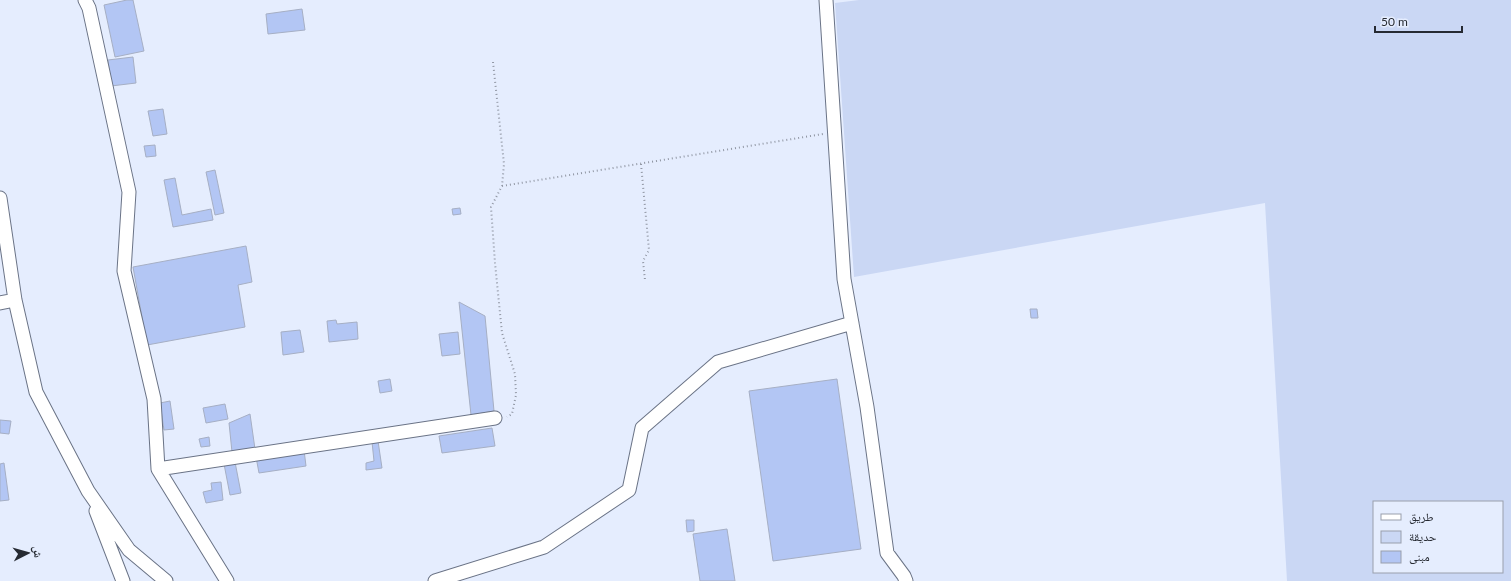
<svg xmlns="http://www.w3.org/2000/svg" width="1511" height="581" font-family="Lato,'Noto Naskh Arabic',sans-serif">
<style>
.green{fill:#cad7f4;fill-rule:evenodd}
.building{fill:#b3c6f4;stroke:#a6afc4}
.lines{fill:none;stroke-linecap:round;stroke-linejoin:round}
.minor-casing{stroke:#6a7386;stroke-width:15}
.path{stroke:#9197a4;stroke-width:2;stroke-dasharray:1 3;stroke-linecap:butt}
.minor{stroke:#fff;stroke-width:13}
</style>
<rect width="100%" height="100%" fill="#e5edfe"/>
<!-- green -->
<path class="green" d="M 859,0 L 1511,0 L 1511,581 L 1287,581 L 1265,203 L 854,277 L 835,3 ZM 1374,502 L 1502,502 L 1502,572 L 1374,572 Z"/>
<!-- building -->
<path class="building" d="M 127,0 L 133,0 L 144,51 L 115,57 L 104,5 Z
M 302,9 L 305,30 L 268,34 L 266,14 Z
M 133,57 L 136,83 L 111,86 L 108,60 Z
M 163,109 L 167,134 L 153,136 L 148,111 Z
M 155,145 L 156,156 L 146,157 L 144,146 Z
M 215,170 L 224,213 L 215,215 L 206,172 Z
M 175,178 L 182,215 L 211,209 L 213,220 L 173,227 L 164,180 Z
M 460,208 L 461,214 L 453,215 L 452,209 Z
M 246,246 L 252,282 L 238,285 L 245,327 L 147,345 L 133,267 Z
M 459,302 L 485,316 L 494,411 L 471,415 Z
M 1030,309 L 1037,309 L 1038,318 L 1031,318 Z
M 336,320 L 337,324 L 357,322 L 358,339 L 329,342 L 327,321 Z
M 300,330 L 304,352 L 283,355 L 281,332 Z
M 458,332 L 460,354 L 442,356 L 439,334 Z
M 390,379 L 392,391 L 380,393 L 378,381 Z
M 837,379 L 861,549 L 773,561 L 749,391 Z
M 170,401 L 174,429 L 164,430 L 160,403 Z
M 225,404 L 228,419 L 206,423 L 203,408 Z
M 250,414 L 255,449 L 232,452 L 229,423 Z
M 0,420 L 11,421 L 9,434 L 0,433 Z
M 492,428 L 495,446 L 442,453 L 439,436 Z
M 209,437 L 210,446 L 201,447 L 199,439 Z
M 378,441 L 382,468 L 366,470 L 366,463 L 374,461 L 372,442 Z
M 304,450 L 306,466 L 259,473 L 256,457 Z
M 235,462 L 241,493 L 230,495 L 224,464 Z
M 4,463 L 9,500 L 0,501 L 0,464 Z
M 221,482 L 223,500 L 206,503 L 203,492 L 212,490 L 211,483 Z
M 686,520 L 694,520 L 694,531 L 687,532 Z
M 727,529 L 735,581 L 700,581 L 693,534 Z"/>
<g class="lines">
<defs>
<path id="minor" d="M 85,0 L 89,8 L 129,192 L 124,271 L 154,399 L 158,469 L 227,581
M 826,0 L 844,279 L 867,407 L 887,553 L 904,576 L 906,581
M 0,198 L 15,300 L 36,392 L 88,491 L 129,550 L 166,581
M 0,303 L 15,300
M 158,469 L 495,418
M 96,511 L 123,581
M 435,581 L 544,547 L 629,490 L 642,428 L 718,362 L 852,323"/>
</defs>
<!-- minor casing -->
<use href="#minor" class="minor-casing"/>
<!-- path -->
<path class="path" d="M 493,62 L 504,164 L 502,186 L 491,207 L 495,263 L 502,333 L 515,374 L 516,395 L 512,414 L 507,417
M 641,164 L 649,250 L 643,261 L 645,280
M 502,186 L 823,134"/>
<!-- minor -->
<use href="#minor" class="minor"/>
</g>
<!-- legend -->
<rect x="1373" y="501" width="130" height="72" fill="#e5edfe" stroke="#999fac"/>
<rect x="1381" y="514" width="20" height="6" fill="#ffffff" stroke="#999fac"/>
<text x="1409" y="521" font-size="12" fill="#262a32">طريق</text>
<rect x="1381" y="531" width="20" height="12" fill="#cad7f4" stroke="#999fac"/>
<text x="1409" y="541" font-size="12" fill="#262a32">حديقة</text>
<rect x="1381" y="551" width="20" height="12" fill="#b3c6f4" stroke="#999fac"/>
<text x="1409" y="561" font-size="12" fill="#262a32">مبنى</text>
<!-- north arrow -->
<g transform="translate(28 553) rotate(84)" stroke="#e5edfe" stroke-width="3" paint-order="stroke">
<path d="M0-3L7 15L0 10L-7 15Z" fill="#262a32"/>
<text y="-6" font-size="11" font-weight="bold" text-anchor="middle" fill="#262a32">ش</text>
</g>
<!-- scale -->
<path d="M1375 26v6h87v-6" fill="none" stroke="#262a32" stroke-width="2"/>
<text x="1381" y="26" font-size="12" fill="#262a32" stroke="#e5edfe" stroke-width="3" paint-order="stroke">50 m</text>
</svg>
